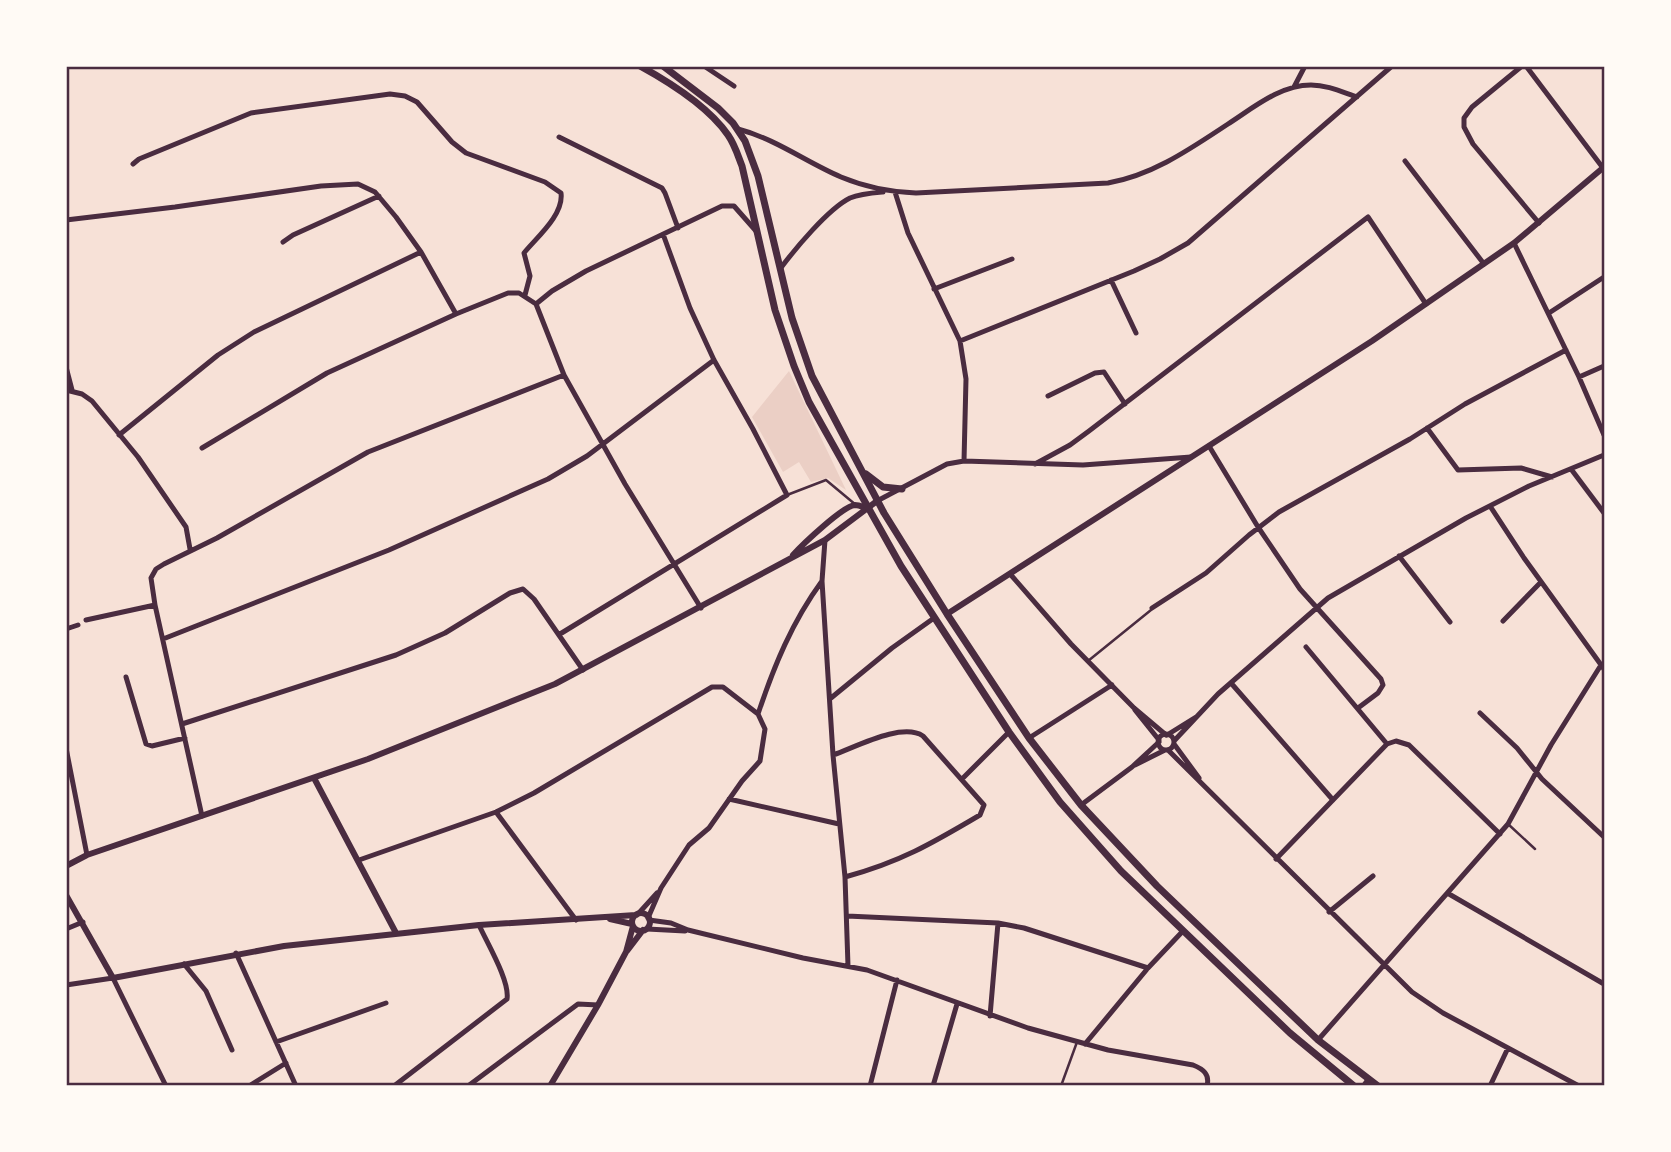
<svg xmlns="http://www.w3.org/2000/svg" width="1671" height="1152" font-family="Figtree,sans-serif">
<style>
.green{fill:#ebcfc5}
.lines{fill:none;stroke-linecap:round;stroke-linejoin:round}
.service{stroke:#4a2c40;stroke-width:2.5}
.minor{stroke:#4a2c40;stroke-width:5}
.tertiary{stroke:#4a2c40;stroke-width:6}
.secondary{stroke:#4a2c40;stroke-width:7}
.neatline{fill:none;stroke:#4a2c40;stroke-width:2.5}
</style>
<rect width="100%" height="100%" fill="#f7e1d7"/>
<!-- green -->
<path class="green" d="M 789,371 L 846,490 L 828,478 L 811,482 L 799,462 L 783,472 L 752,417 Z"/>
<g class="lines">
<!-- service -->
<path class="service" d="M 787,495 L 826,480 L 856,505
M 1088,661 L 1151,610
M 1508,824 L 1535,849
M 1061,1086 L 1077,1042"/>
<!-- minor -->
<path class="minor" d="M 704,66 L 734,86
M 1522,66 L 1472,107 L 1464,118 L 1464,127 L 1473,144 L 1539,223
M 1526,66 L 1603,168
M 1294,87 L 1305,66
M 738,129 C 776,139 806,162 841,177 C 865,187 890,192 916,193 L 1108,183 C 1153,175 1190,149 1228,124 C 1253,108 1280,85 1311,85 C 1327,85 1342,92 1357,97
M 559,137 L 662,188 L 665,193 L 678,228
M 1405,161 L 1484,264
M 133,164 L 139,159 L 251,113 L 390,94 L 405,96 L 417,102 L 452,142 L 466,153 L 545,182 L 561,193 C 564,215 536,238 524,253 L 530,276 L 525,295
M 895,192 L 908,233 L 960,341 L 966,379 L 964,461
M 66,220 L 175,207 L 321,186 L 358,184 L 375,192 L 396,217 L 421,252 L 456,314
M 283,242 L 293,235 L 379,196
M 1514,243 L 1579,377 L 1604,435
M 780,269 C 795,249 828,209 850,198 C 860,194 872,193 883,192
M 1111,280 L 1136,333
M 934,289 L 1012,259
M 536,304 L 552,291 L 586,271 L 722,206 L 734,206 L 756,231
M 1549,313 L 1604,277
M 960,341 L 1134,271 L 1160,259 L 1188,243 L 1392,66
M 66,367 L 72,390
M 1579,377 L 1604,366
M 66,390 L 82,394 L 92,401 L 138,457 L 186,527 L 190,549
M 1048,396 L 1095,373 L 1104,372 L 1125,404
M 1427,428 L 1458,470 L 1521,468 L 1552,477
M 119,435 L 218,355 L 254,332 L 421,252
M 1209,446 L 1258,527 L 1300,589 L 1381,679 L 1383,685 L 1378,693 L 1358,708
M 202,448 L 327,373 L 456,314 L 508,293 L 519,293 L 536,304 L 564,375 L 625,484 L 701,608
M 1035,464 L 1070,445 L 1089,431 L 1368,217 L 1426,304
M 1571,469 L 1604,513
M 877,501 L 947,464 L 964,461 L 1083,465 L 1191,457
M 1490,506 L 1524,558 L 1604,669
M 825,540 L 822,581 L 833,755 L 845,877 L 848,966
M 1399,556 L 1450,622
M 1011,575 L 1071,644 L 1134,708 L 1166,735
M 1152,608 L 1206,573 L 1249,535 L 1279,512 L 1410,439 L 1465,404 L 1566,350
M 86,620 L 155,605
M 1503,621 L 1541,582
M 66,629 L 78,625
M 560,634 L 787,495 L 753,429 L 714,360 L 690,308 L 663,234
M 163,639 L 389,550 L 548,479 L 587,456 L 714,360
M 1306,647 L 1387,744
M 126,677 L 146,744 L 152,746 L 185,738
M 1231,683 L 1333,800
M 831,698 L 892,648 L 934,618
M 1135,710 L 1159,740
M 1480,713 L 1517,748 L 1542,779 L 1604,837
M 182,724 L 396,655 L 445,633 L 510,593 L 523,589 L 534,599 L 583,670
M1158 742a8 8 0 1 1 16 0a8 8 0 1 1-16 0Z
M 1167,735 L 1196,717
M 1029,738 L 1112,685
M 1174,741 L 1218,694 L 1328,598 L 1466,518 L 1529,486 L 1604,455
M 1174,744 L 1199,778
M 66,748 L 87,855
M 1168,750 L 1412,992 L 1443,1013 L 1579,1086
M 833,755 C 856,747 902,722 923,736 L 984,805 L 980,815 C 931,844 900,862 845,877
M 1135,765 L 1165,750
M 962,779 L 1009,732
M 729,799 L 839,824
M 1081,805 L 1132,767 L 1159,742
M 496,812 L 576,920
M 202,816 L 155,605 L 151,578 L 156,569 L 164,564 L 217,538 L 368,452 L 564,375
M 1276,859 L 1387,744 L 1396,741 L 1409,745 L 1500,834
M 359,860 L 496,812 L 534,793 L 712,687 L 723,687 L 758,714
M 1449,894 L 1604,984
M 1329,912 L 1373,876
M 638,914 L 657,893
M 847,916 L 998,923 L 1024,928 L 1148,968
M 648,918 L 661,888 L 689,845 L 709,828 L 742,781 L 760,761 L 765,729 L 758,714 C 774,666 792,622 822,581
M 649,920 L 671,923 L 688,930 L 803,958 L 867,970 L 1028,1028 L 1108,1050 L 1193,1065 C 1203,1069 1210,1074 1207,1086
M 66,929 L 83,922
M 647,929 L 685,931
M 236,953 L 296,1086
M 184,964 L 206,991 L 232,1050
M 66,985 L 113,978 L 166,1086
M 990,1016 L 998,923
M 1318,1040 L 1508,824 L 1551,745 L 1601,665
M 276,1042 L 386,1003
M 1085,1044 L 1148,968 L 1182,932
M 249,1086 L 286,1063
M 394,1086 L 507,999 C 510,981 487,943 479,925
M 468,1086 L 578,1004 L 598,1005
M 870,1086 L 897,980
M 933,1086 L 957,1004
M 1490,1086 L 1508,1048"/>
<!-- tertiary -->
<path class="tertiary" d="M 793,555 C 803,544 843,506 855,505 C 859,505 863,507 866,508
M 947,614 L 1372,341 L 1514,243 L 1604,167
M 314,778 L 396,933
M 66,866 L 87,855 L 368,759 L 555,684 L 825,540 L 877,501
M 66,895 L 113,978 L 284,946 L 479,925 L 636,915
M632 922a9 9 0 1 1 18 0a9 9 0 1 1-18 0Z
M 610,919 L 632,924
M 627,951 L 643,930
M 550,1086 L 598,1005 L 626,952 L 633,926
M 1364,1086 L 1369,1079"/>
<!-- secondary -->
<path class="secondary" d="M 640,66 C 671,83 708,106 728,135 C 735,145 738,156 742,166 L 775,310 L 794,366 L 809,402 L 901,566 L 1009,732 L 1060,802 L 1121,871 L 1290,1033 L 1354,1086
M 663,66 L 718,108 L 733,123 L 745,141 L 758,176 L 792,318 L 812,376 L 884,513 L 947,614 L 1029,738 L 1081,805 L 1157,886 L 1318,1040 L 1378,1086
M 866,474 L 883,487 L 902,489"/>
</g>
<!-- border -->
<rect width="1671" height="1152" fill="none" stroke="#fffaf5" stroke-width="136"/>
<rect x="68" y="68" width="1535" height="1016" class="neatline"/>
</svg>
